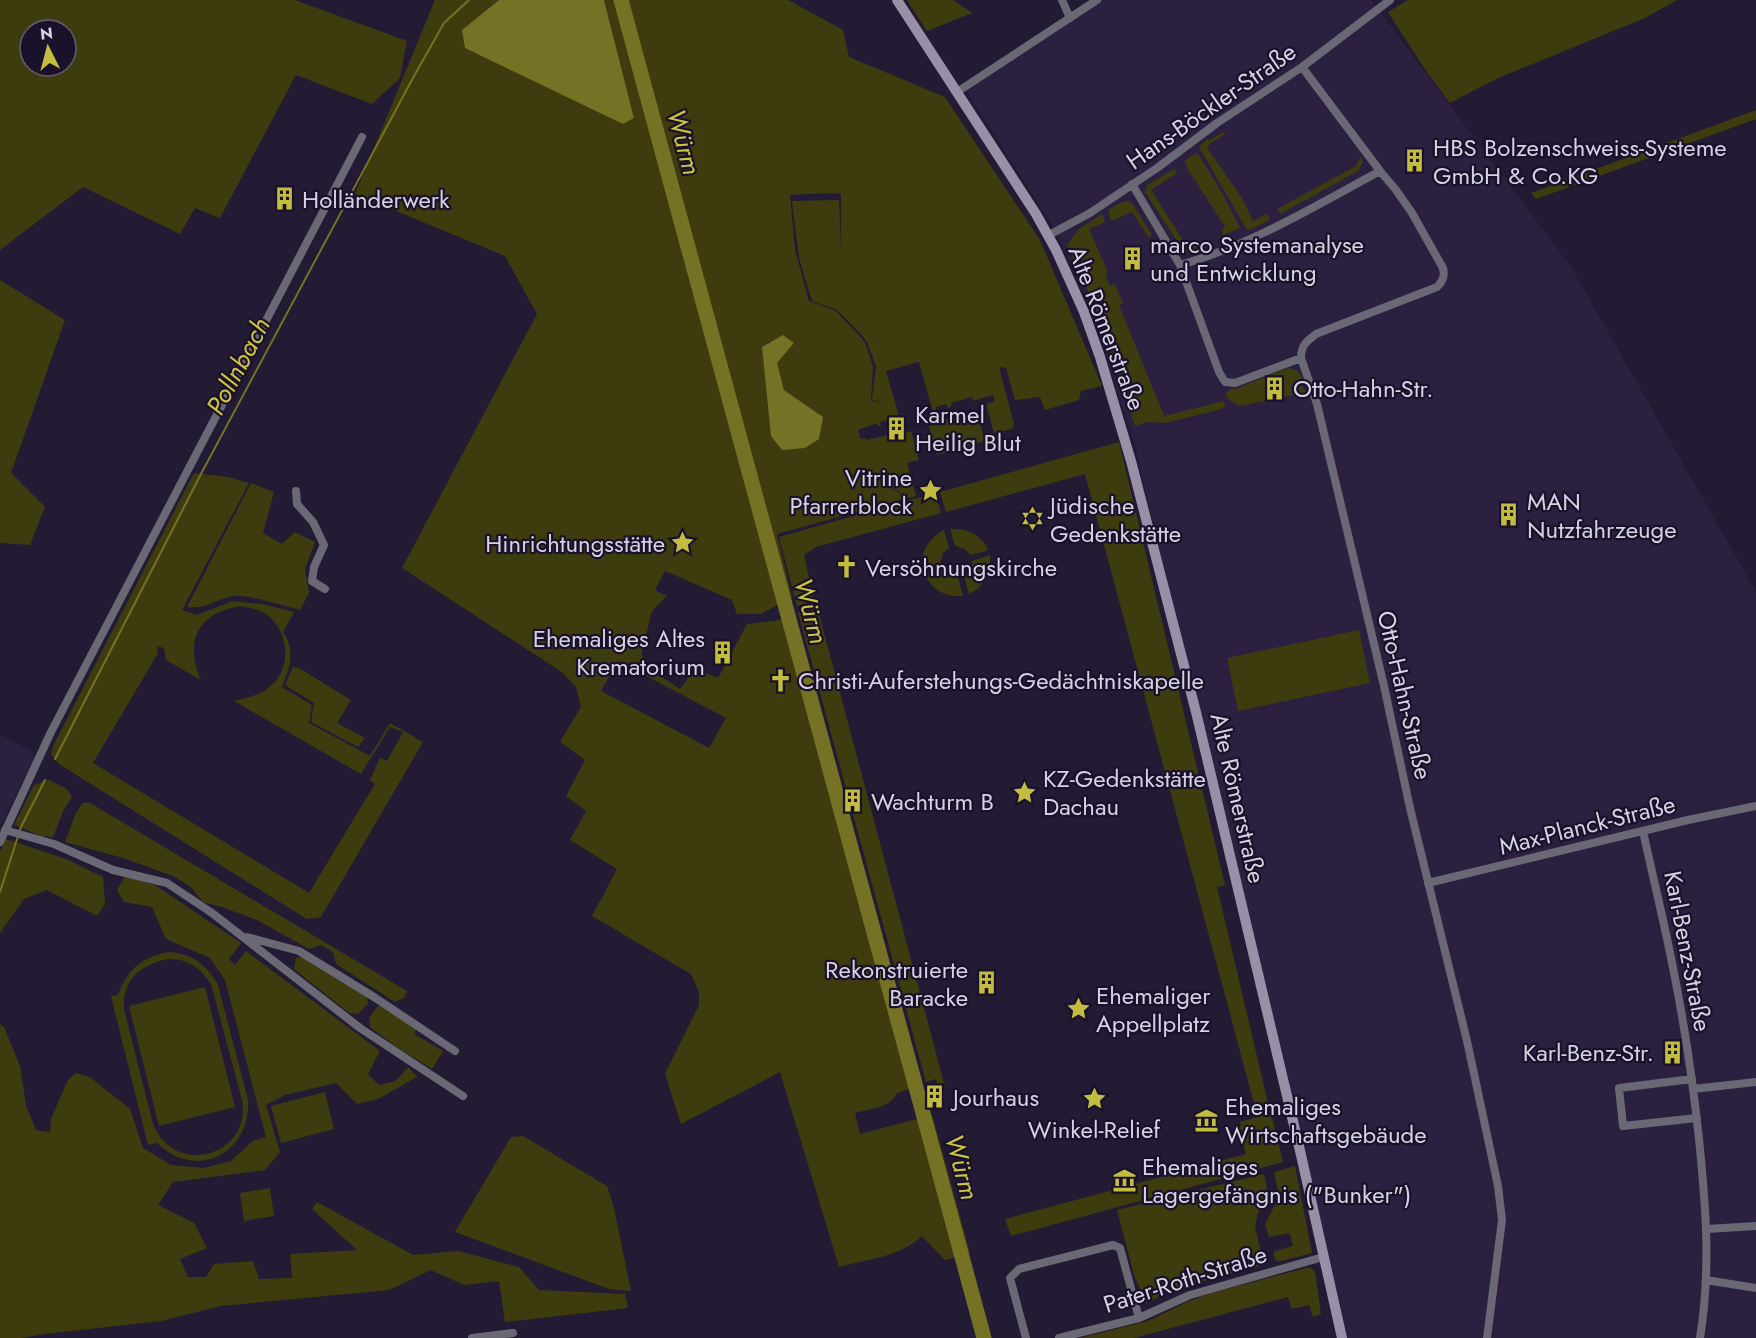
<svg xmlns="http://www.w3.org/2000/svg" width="1756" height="1338" font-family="Jost,sans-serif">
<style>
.built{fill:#2b2040}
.green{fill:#3e3c0e;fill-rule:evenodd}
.water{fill:#757225}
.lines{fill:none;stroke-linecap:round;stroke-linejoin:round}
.stream{stroke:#757225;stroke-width:2}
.river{stroke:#757225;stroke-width:15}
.street{stroke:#6b6875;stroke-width:8}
.secondary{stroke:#9790a7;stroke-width:10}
.labels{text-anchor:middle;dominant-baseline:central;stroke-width:4.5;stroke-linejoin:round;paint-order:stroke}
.street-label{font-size:24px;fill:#d6d2e3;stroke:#1a112a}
.poi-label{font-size:24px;fill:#d6d2e3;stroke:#1a112a;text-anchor:start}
.water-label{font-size:26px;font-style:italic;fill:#cbc53f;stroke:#1a112a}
</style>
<rect width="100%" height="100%" fill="#231b34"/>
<!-- built -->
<path class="built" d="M 1095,0 L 1371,0 L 1571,267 L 1756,592 L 1756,1338 L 1342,1338 L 1135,445 L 1091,309 L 1056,231 L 964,87 Z
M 0,735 L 33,752 L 34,760 L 0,826 Z"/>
<!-- green -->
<path class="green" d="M 0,0 L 295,0 L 407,41 L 400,78 L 372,104 L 296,75 L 220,218 L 195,208 L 180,234 L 83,187 L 0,250 ZM 30,30 L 66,30 L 66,66 L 30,66 Z
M 435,0 L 499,0 L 463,30 L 623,124 L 634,118 L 604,0 L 788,0 L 843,30 L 849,57 L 945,97 L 1040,240 L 1102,386 L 1081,391 L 1079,400 L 1045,410 L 1040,397 L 1015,400 L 1006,368 L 999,367 L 1014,424 L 1012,429 L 994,433 L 986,404 L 995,401 L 993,395 L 973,401 L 972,397 L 951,403 L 951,407 L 948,408 L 946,404 L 936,407 L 936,411 L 933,412 L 919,362 L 886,371 L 900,420 L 896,421 L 895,418 L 880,422 L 881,426 L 878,426 L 877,423 L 858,430 L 861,439 L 865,438 L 866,440 L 888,435 L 889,436 L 911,431 L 919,460 L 907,463 L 916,496 L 908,498 L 891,486 L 885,466 L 890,487 L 907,498 L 777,534 L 792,597 L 761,614 L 737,614 L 732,600 L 665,571 L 655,590 L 667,596 L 652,611 L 642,651 L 643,665 L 680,689 L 695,669 L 718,678 L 747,624 L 796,618 L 921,1085 L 897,1093 C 890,1108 870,1109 855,1113 L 860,1134 L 932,1115 L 970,1253 L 945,1260 L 922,1236 C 900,1257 868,1259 839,1267 L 780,1072 L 681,1124 L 665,1074 L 699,1005 L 699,992 L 691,974 L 592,916 L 617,869 L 570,840 L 586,811 L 566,796 L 585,760 L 560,742 L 581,707 L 576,687 L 562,672 L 402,568 L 537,314 L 505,256 L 355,194 ZM 831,193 L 841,194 L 841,250 L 839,200 L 792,201 L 799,258 L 812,301 L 837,310 L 860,333 L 867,342 L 876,366 L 872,400 L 887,403 L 871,401 L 873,367 L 865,342 L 836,311 L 809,301 L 795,250 L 790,195 ZM 768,342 L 794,343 L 776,363 L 784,390 L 823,417 L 771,436 ZM 618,661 L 726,718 L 709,748 L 601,691 Z
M 907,0 L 953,0 L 972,13 L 927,31 Z
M 1408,0 L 1677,0 L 1645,18 L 1498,78 L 1450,103 L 1426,71 L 1388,12 Z
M 1756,110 L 1756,119 L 1536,199 L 1531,193 Z
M 1223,132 L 1225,134 L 1207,146 L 1210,152 L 1242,198 L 1253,221 L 1267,214 L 1270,220 L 1249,230 L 1247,230 L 1199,147 L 1207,139 L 1209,141 Z
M 1195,153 L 1198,154 L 1221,191 L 1240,228 L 1223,235 L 1222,232 L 1225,224 L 1222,223 L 1222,221 L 1219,220 L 1220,217 L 1215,213 L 1215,210 L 1213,209 L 1213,207 L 1208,202 L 1209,200 L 1206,199 L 1207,197 L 1202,192 L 1202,190 L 1199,189 L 1200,186 L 1197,185 L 1198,183 L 1193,178 L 1193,176 L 1190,175 L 1191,172 L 1188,171 L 1189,169 L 1186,168 L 1187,165 L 1184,161 Z
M 1361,156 L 1363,162 L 1358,171 L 1280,214 L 1277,209 L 1356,166 Z
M 1174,169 L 1177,173 L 1151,190 L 1188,248 L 1200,241 L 1203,246 L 1191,253 L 1184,252 L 1145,192 L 1147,185 Z
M 1129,201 L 1133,204 L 1152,235 L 1149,238 L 1132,212 L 1111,221 L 1108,210 L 1122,202 Z
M 1102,214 L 1105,222 L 1089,229 L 1108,272 L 1105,274 L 1110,286 L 1115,284 L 1123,303 L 1119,305 L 1164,416 L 1224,401 L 1225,405 L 1222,409 L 1165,423 L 1147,422 L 1135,426 L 1095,306 L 1067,245 L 1079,229 Z
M 0,280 L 65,320 L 11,473 L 45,507 L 30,545 L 0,543 Z
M 1288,368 C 1298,369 1301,374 1304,382 L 1302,383 L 1303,389 L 1306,390 L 1304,393 L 1240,406 L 1229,400 L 1225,394 L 1232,388 L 1235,389 Z
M 976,410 L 985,441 L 937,455 L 929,426 L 958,415 Z
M 1119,442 L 1225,885 L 1217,887 L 1268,1103 L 1255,1107 L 1085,474 L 946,512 L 940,492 Z
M 194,473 L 228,477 L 249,483 L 182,610 L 197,615 L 233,601 L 262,604 L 294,612 L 283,632 C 296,652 290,666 282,687 L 312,705 L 309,723 L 370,756 L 390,723 L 423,742 L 321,917 L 307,919 L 59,764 L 51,754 L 53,746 ZM 241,606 C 252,608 262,610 271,618 C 290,637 291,672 268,688 C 258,696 246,698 234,701 L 361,774 L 390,727 L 403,732 L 387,761 L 380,758 L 370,780 L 375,784 L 309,893 L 93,763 L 158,653 L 157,646 L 164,648 L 166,660 L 201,680 C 184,641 198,612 241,606 Z
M 251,483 L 274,492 L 263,533 L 282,544 L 295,532 L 315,542 L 305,569 L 309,593 L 300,610 C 285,606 246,594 234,596 C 215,599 208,609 187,607 Z
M 935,493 L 941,513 L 816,547 L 804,555 L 814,601 L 797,606 L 779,537 Z
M 950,529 C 967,528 981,534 988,550 L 971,555 L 965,549 L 955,546 Z
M 944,530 L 949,548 L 943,553 L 940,564 L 923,568 C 920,551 929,538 944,530 Z
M 990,555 C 991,573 985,586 969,594 L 964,576 L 970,571 L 972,561 Z
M 942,569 L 950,577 L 958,578 L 963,596 C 945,597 933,591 924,574 Z
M 813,608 L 819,614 L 945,1087 L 938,1088 L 936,1079 L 926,1082 L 798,612 Z
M 1359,630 L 1370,683 L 1238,711 L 1227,658 Z
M 293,667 L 299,668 L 351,700 L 337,723 L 365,738 L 358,747 L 311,722 L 314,703 L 285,685 Z
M 49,780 L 67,789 L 72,797 L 63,811 L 53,837 L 41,836 L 14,825 L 34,785 Z
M 83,803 L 90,803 L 407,991 L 404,998 L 395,1002 L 336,964 L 333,952 L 321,945 L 309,949 L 257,920 L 225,908 L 203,902 L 191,887 L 173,876 L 123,858 L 65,842 L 76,813 Z
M 6,839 L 66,859 L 103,877 L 105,904 L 97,916 L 47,890 L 24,899 L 0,933 L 0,851 Z
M 125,876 L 155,885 L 241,943 L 229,959 L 235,965 L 246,951 L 380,1051 L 368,1074 L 379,1085 L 396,1081 L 408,1067 L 417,1077 L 378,1099 L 357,1104 L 336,1083 L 285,1095 L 266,1105 L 280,1152 L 265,1170 L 173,1182 L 158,1205 L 194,1223 L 207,1248 L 180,1259 L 188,1277 L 206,1277 L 214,1264 L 253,1261 L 259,1279 L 292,1278 L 290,1254 L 357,1250 L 312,1209 L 317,1202 L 413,1255 L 458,1251 L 519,1267 L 539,1290 L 625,1294 L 628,1308 L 505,1322 L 499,1281 L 464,1285 L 431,1270 L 389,1290 L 221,1306 L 161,1321 L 44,1334 L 22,1338 L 0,1338 L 0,1024 L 4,1027 L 20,1066 L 26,1105 L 36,1130 L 50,1132 L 51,1119 L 68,1080 L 76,1073 L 90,1077 L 130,1109 L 143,1148 L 171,1165 L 204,1168 L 231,1161 L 253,1141 L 266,1137 L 225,980 L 210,958 L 166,939 L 152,907 L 124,902 L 117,890 Z
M 170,952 C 193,954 207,965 218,985 L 248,1100 C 251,1154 196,1181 157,1143 L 148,1145 L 111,996 L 118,995 C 127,969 143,956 170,952 ZM 168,959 C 188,959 200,967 211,984 L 242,1100 C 252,1156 175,1178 153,1124 L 124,1009 C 122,980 141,964 168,959 Z
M 302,957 L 367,996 L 368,1004 L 358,1014 L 349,1013 L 294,969 L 296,958 Z
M 205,987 L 235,1107 L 159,1126 L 129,1006 Z
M 378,1006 L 383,1006 L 417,1029 L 414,1034 L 443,1051 L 432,1069 L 395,1046 L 370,1027 L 369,1018 Z
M 325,1092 L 334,1129 L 281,1143 L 271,1106 Z
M 1271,1113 L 1283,1162 L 1011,1236 L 1005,1219 L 1117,1189 L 1118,1190 L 1135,1185 L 1135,1184 L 1246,1154 L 1237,1127 L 1241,1126 L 1240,1122 Z
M 523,1136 L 607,1186 L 614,1208 L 631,1291 L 609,1289 L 455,1232 L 511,1137 Z
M 1295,1166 L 1312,1253 L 1277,1262 L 1273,1255 L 1275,1251 L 1293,1246 L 1290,1233 L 1269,1237 L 1265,1224 L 1279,1197 L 1274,1172 Z
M 1264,1174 L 1268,1194 L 1258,1212 L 1255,1227 L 1264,1265 L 1170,1290 L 1146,1304 L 1134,1275 L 1117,1210 Z
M 270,1188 L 274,1216 L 244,1221 L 240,1193 Z
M 1306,1268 L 1311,1268 L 1315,1272 L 1321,1314 L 1313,1317 L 1309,1305 L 1292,1309 L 1288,1297 L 1134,1338 L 1080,1338 L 1148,1321 L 1187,1302 L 1208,1294 Z"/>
<!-- water -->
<path class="water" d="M 499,0 L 604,0 L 634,118 L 623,124 L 465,48 L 462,30 Z
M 783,335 L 794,343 L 777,363 L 784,390 L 823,417 L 819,439 L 805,448 L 782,450 L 771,436 L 762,347 Z"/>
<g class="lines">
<!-- stream -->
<path class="stream" d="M 55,759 L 202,472 L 414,76 L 444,23 L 469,0
M 0,892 L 21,827 L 45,780"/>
<!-- river -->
<path class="river" d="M 621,0 L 984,1338"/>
<!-- street -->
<path class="street" d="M 1062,0 L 1070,18
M 1302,67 L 1380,171 L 1396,190 L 1412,213 L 1443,268 C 1445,276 1443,281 1437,287 L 1316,334 C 1307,341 1301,345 1301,358 L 1317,404 L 1384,686 L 1410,808 L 1467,1041 L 1498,1186 L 1502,1220 L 1487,1338
M 957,92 L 1097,0
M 1132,184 L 1180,265 L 1219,372 L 1225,382 L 1235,383 L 1301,358
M 1049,235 L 1090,213 L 1157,168 L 1217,123 L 1302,67 L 1390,0
M 1180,265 C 1251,245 1315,206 1380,171
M 296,491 L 297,504 L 313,522 L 324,545 L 314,567 L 312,581 L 325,589
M 5,830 L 54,844 L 113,870 L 167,883 L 212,913 L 360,1028 L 463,1096
M 1643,831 C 1653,878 1665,925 1674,973 C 1685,1028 1693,1083 1699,1139 C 1706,1208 1711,1269 1700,1338
M 0,842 L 51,732 L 362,137
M 1428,883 L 1688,820 L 1756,806
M 247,937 L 299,951 L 374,997 L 455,1051
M 1692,1079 L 1619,1088 L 1623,1126 L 1697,1118
M 1693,1089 L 1756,1082
M 1707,1229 L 1756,1226
M 1706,1280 L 1756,1288
M 472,1338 L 513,1333
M 1026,1338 L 1010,1278 L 1019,1269 L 1113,1245 L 1120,1248 L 1139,1318
M 1059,1338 L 1139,1318 L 1190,1295 L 1323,1257"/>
<!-- secondary -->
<path class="secondary" d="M 897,0 L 1036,214 L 1056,250 L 1084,312 L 1100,357 L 1131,461 L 1196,712 L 1301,1155 L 1342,1338"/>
</g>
<!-- icons -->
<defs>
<symbol id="building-bare" viewBox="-9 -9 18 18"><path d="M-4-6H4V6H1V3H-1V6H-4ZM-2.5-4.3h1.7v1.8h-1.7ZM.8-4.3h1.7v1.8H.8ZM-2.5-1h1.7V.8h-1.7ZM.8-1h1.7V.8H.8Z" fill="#c3bd3f" stroke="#1a112a" stroke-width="2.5" paint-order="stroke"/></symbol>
<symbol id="sight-bare" viewBox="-9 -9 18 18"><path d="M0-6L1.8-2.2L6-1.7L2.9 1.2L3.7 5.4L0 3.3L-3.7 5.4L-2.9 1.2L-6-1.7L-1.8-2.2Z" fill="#c3bd3f" stroke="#1a112a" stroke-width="2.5" paint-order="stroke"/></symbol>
<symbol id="synagogue-bare" viewBox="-9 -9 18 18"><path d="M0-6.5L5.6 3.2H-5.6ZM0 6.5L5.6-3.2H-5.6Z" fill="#c3bd3f" stroke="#1a112a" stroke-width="2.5" paint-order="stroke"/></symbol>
<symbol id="church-bare" viewBox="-9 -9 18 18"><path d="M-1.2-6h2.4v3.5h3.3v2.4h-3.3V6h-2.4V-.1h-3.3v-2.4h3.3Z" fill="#c3bd3f" stroke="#1a112a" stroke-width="2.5" paint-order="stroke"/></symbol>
<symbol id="museum-bare" viewBox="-9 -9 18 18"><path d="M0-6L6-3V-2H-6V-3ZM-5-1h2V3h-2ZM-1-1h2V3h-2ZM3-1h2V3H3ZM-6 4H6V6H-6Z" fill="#c3bd3f" stroke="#1a112a" stroke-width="2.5" paint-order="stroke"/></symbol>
</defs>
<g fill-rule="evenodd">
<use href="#building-bare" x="1398" y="144" width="33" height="33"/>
<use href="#building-bare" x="268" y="182" width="33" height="33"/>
<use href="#building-bare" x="1116" y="242" width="33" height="33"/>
<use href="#building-bare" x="1258" y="372" width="33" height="33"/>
<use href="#building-bare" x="880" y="412" width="33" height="33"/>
<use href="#sight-bare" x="914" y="474" width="33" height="33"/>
<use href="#building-bare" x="1492" y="498" width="33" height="33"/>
<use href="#synagogue-bare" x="1016" y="502" width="33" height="33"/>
<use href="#sight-bare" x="666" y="526" width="33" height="33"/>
<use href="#church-bare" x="830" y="550" width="33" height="33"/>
<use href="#building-bare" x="706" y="636" width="33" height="33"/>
<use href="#church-bare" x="764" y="664" width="33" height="33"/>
<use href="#sight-bare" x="1008" y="776" width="33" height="33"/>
<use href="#building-bare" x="836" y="784" width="33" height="33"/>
<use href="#building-bare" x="970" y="966" width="33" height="33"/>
<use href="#sight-bare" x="1062" y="992" width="33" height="33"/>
<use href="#building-bare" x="1656" y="1036" width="33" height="33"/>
<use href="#building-bare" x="918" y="1080" width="33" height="33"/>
<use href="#sight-bare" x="1078" y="1082" width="33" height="33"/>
<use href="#museum-bare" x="1190" y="1104" width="33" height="33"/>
<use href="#museum-bare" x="1108" y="1164" width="33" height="33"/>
</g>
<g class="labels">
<!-- street labels -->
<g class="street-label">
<text transform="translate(1211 106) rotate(-35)">Hans-Böckler-Straße</text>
<text transform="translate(1107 328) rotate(69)">Alte Römerstraße</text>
<text transform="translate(1405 695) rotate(77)">Otto-Hahn-Straße</text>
<text transform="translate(1238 798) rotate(77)">Alte Römerstraße</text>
<text transform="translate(1587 825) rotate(-14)">Max-Planck-Straße</text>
<text transform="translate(1688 951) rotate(79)">Karl-Benz-Straße</text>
<text transform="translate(1185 1279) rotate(-18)">Pater-Roth-Straße</text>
</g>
<!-- poi labels -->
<g class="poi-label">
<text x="1433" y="147">HBS Bolzenschweiss-Systeme<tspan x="1433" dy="28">GmbH &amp; Co.KG</tspan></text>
<text x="302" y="199">Holländerwerk</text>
<text x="1150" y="244">marco Systemanalyse<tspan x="1150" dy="28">und Entwicklung</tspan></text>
<text x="1293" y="388">Otto-Hahn-Str.</text>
<text x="915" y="414">Karmel<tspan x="915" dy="28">Heilig Blut</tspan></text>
<text x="912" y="477" text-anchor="end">Vitrine<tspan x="912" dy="28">Pfarrerblock</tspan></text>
<text x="1527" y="501">MAN<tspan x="1527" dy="28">Nutzfahrzeuge</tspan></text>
<text x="1050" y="505">Jüdische<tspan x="1050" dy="28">Gedenkstätte</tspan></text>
<text x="665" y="543" text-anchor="end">Hinrichtungsstätte</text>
<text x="865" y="567">Versöhnungskirche</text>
<text x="705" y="638" text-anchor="end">Ehemaliges Altes<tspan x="705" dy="28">Krematorium</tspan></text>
<text x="798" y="680">Christi-Auferstehungs-Gedächtniskapelle</text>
<text x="1043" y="778">KZ-Gedenkstätte<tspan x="1043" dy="28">Dachau</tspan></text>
<text x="871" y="801">Wachturm B</text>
<text x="968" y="969" text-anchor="end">Rekonstruierte<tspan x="968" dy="28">Baracke</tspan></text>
<text x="1096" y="995">Ehemaliger<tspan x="1096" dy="28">Appellplatz</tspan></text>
<text x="1654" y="1052" text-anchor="end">Karl-Benz-Str.</text>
<text x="953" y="1097">Jourhaus</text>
<text x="1225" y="1106">Ehemaliges<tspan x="1225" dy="28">Wirtschaftsgebäude</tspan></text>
<text x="1094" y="1129" text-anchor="middle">Winkel-Relief</text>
<text x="1142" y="1166">Ehemaliges<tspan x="1142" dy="28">Lagergefängnis ("Bunker")</tspan></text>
</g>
<!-- water labels -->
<g class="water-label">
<text transform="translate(684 142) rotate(75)">Würm</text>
<text transform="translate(238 366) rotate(-62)">Pollnbach</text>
<text transform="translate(811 611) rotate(75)">Würm</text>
<text transform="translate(962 1167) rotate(75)">Würm</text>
</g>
</g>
<!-- north arrow -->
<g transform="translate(48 48) rotate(354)"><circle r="28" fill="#1a112a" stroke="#655e74" stroke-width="1.5"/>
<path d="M0-4.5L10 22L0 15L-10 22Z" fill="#c3bd3f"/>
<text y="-9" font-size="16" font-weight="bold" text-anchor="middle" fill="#d6d2e3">N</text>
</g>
</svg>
